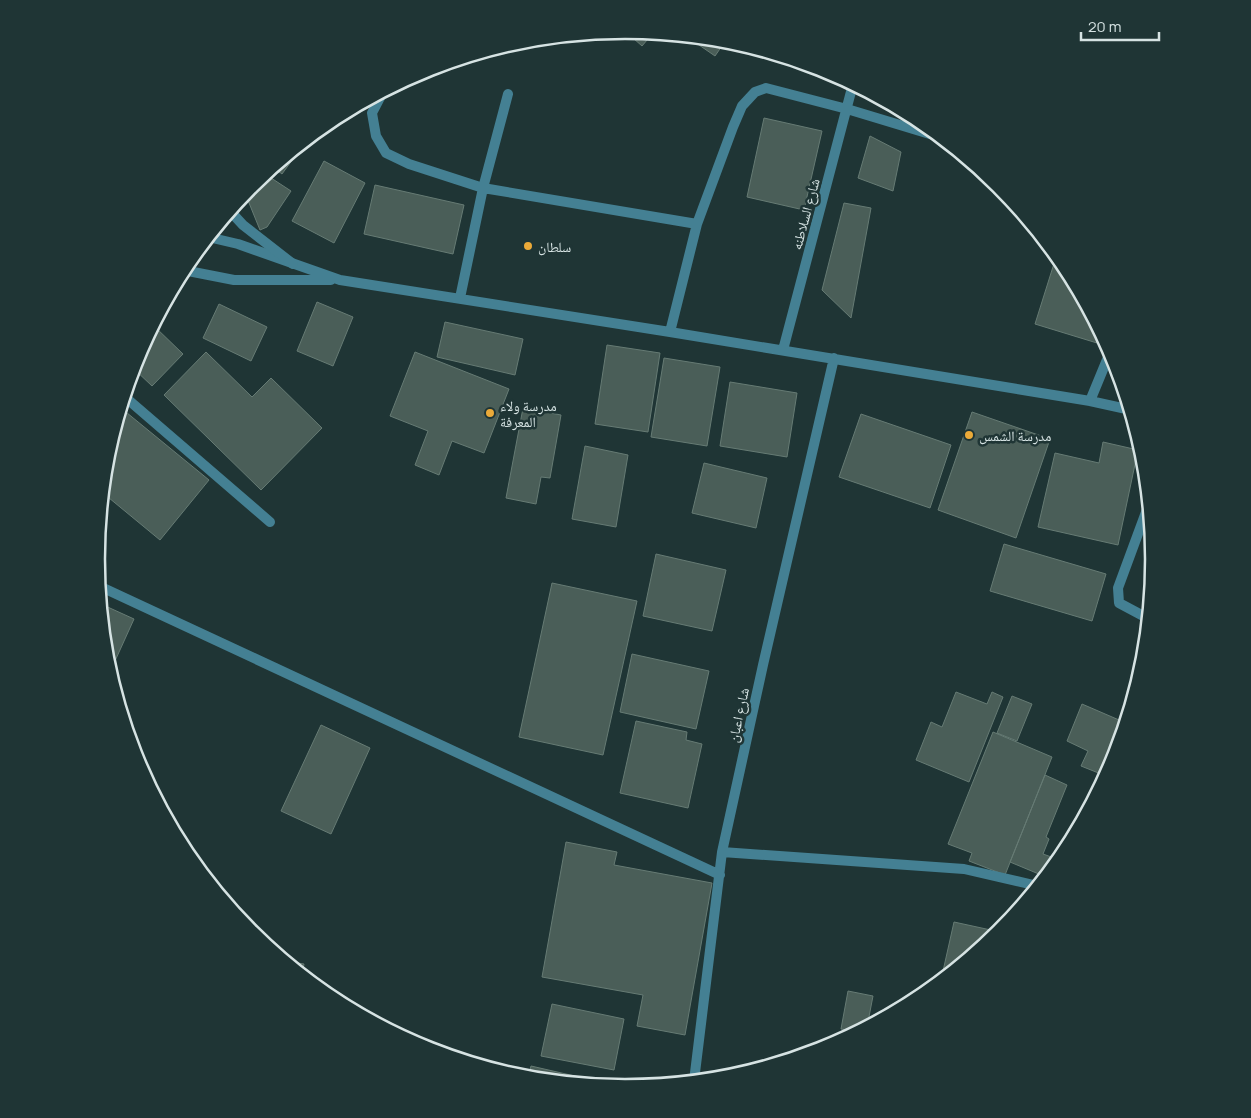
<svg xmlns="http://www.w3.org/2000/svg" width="1251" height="1118" font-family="Manrope,'Noto Naskh Arabic',sans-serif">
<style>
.building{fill:#4a5e58;stroke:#667b74}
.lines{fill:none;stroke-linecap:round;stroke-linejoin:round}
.minor{stroke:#448093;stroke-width:10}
.tertiary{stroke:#448093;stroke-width:10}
.poi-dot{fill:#ebaa39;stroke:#1f3535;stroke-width:2}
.labels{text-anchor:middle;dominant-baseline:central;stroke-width:5;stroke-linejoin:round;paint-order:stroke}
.street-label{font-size:14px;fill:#d6e3e3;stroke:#1f3535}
.poi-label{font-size:14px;fill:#d6e3e3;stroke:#1f3535;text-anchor:start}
.rim{fill:none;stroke:#d6e3e3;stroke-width:2.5}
</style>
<rect width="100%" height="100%" fill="#1f3535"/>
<!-- building -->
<path class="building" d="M 624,30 L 626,30 L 653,33 L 642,46 Z
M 686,36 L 726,40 L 715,56 Z
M 764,118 L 822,131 L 804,210 L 747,197 Z
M 870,136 L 901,152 L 893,191 L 858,178 Z
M 309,137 L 282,174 L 273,167 Z
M 324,161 L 365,183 L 334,243 L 292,221 Z
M 265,174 L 291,191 L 267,227 L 260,230 L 245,193 L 252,185 Z
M 375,185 L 464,205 L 453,254 L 364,234 Z
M 844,203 L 871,208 L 851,318 L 822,290 Z
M 1057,254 L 1066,265 L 1101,332 L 1097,343 L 1035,324 Z
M 317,302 L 353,317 L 333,366 L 297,351 Z
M 219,304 L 267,327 L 251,361 L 203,338 Z
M 445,322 L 523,339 L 515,375 L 437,357 Z
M 153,325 L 183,354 L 152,386 L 133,368 L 137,356 Z
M 607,345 L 660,353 L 648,432 L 595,424 Z
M 206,352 L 252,397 L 271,378 L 322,428 L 261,490 L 164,395 Z
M 415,352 L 509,389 L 484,453 L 452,441 L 439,475 L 415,465 L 428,431 L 390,416 Z
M 664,358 L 720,367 L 707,446 L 651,437 Z
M 730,382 L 797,393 L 787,457 L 720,446 Z
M 121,408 L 209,480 L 160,540 L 103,493 L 107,456 Z
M 523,408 L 561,415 L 550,478 L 541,477 L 536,504 L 506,498 Z
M 972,412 L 1050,439 L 1016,538 L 938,510 Z
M 861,414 L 951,445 L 930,508 L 839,477 Z
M 1103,442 L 1138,450 L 1118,545 L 1038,527 L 1055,453 L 1099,463 Z
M 585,446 L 628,455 L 616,527 L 572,519 Z
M 704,463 L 767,478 L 756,528 L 692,513 Z
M 1004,544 L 1106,574 L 1092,621 L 990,591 Z
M 656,554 L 726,570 L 712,631 L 643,616 Z
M 552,583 L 637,601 L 603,755 L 519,737 Z
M 101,604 L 134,619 L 110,672 L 107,662 Z
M 632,654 L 709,671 L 696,729 L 620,712 Z
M 956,692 L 987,704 L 992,692 L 1003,697 L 969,782 L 916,760 L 931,722 L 942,727 Z
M 1012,696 L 1032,704 L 1017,741 L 997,733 Z
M 1082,704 L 1126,723 L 1114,762 L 1106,776 L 1081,766 L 1088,751 L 1067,741 Z
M 636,721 L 687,732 L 686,740 L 702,744 L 688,808 L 620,793 Z
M 321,725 L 370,748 L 331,834 L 281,811 Z
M 993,732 L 1052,757 L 1005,875 L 969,861 L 972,853 L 948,844 Z
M 1045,775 L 1067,785 L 1046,837 L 1049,839 L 1043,854 L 1054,858 L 1046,877 L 1010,862 Z
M 566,842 L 617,852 L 614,865 L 712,883 L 685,1035 L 637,1026 L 643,995 L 542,977 Z
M 954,922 L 1000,932 L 942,980 L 941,980 Z
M 285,961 L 304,964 L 302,975 Z
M 848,991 L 873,996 L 867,1027 L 858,1032 L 841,1029 Z
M 552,1004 L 624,1019 L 614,1070 L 541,1056 Z
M 531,1066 L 614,1085 L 613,1087 L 528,1078 Z"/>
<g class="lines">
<!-- minor -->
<path class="minor" d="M 383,92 L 372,113 L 376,136 L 386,153 L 409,164 L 483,188 L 697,224
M 208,237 L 238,244 L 340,280 L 670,332 L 1090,401 L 1131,410
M 183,270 L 234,280 L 331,280
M 460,298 L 483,188 L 508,94
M 670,332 L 697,224 L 733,127 L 742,106 L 755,92 L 766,88 L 847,109 L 943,138
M 783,350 L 853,84
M 125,397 L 270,522
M 1090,401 L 1111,350
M 99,586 L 720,875
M 1149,619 L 1119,603 L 1118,588 L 1149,504
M 722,852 L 964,869 L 1038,886
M 694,1081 L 722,852 L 763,665 L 834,358"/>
<!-- tertiary -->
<path class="tertiary" d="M 230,211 L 243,225 L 293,264"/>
</g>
<!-- markers -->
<g class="poi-dot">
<circle cx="528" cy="246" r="5"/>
<circle cx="490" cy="413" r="5"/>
<circle cx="969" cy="435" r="5"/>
</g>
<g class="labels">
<!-- street labels -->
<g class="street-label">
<text transform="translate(805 214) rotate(-75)">شارع السلاطنه</text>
<text transform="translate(738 715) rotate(-78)">شارع اعبان</text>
</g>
<!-- poi labels -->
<g class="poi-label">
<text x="538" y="246">سلطان</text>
<text x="500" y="405">مدرسة ولاء<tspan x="500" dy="16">المعرفة</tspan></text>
<text x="979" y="435">مدرسة الشمس</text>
</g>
</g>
<!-- crop -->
<path d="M0 0H1251V1118H0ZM105 559a520 520 0 1 1 1040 0a520 520 0 1 1-1040 0Z" fill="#1f3535" fill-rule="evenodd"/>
<path class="rim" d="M105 559a520 520 0 1 1 1040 0a520 520 0 1 1-1040 0Z"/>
<!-- scale -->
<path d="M1081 32v8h78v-8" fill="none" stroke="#d6e3e3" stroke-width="2.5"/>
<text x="1088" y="32" font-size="15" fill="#d6e3e3" stroke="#1f3535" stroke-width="4" paint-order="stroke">20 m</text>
</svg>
